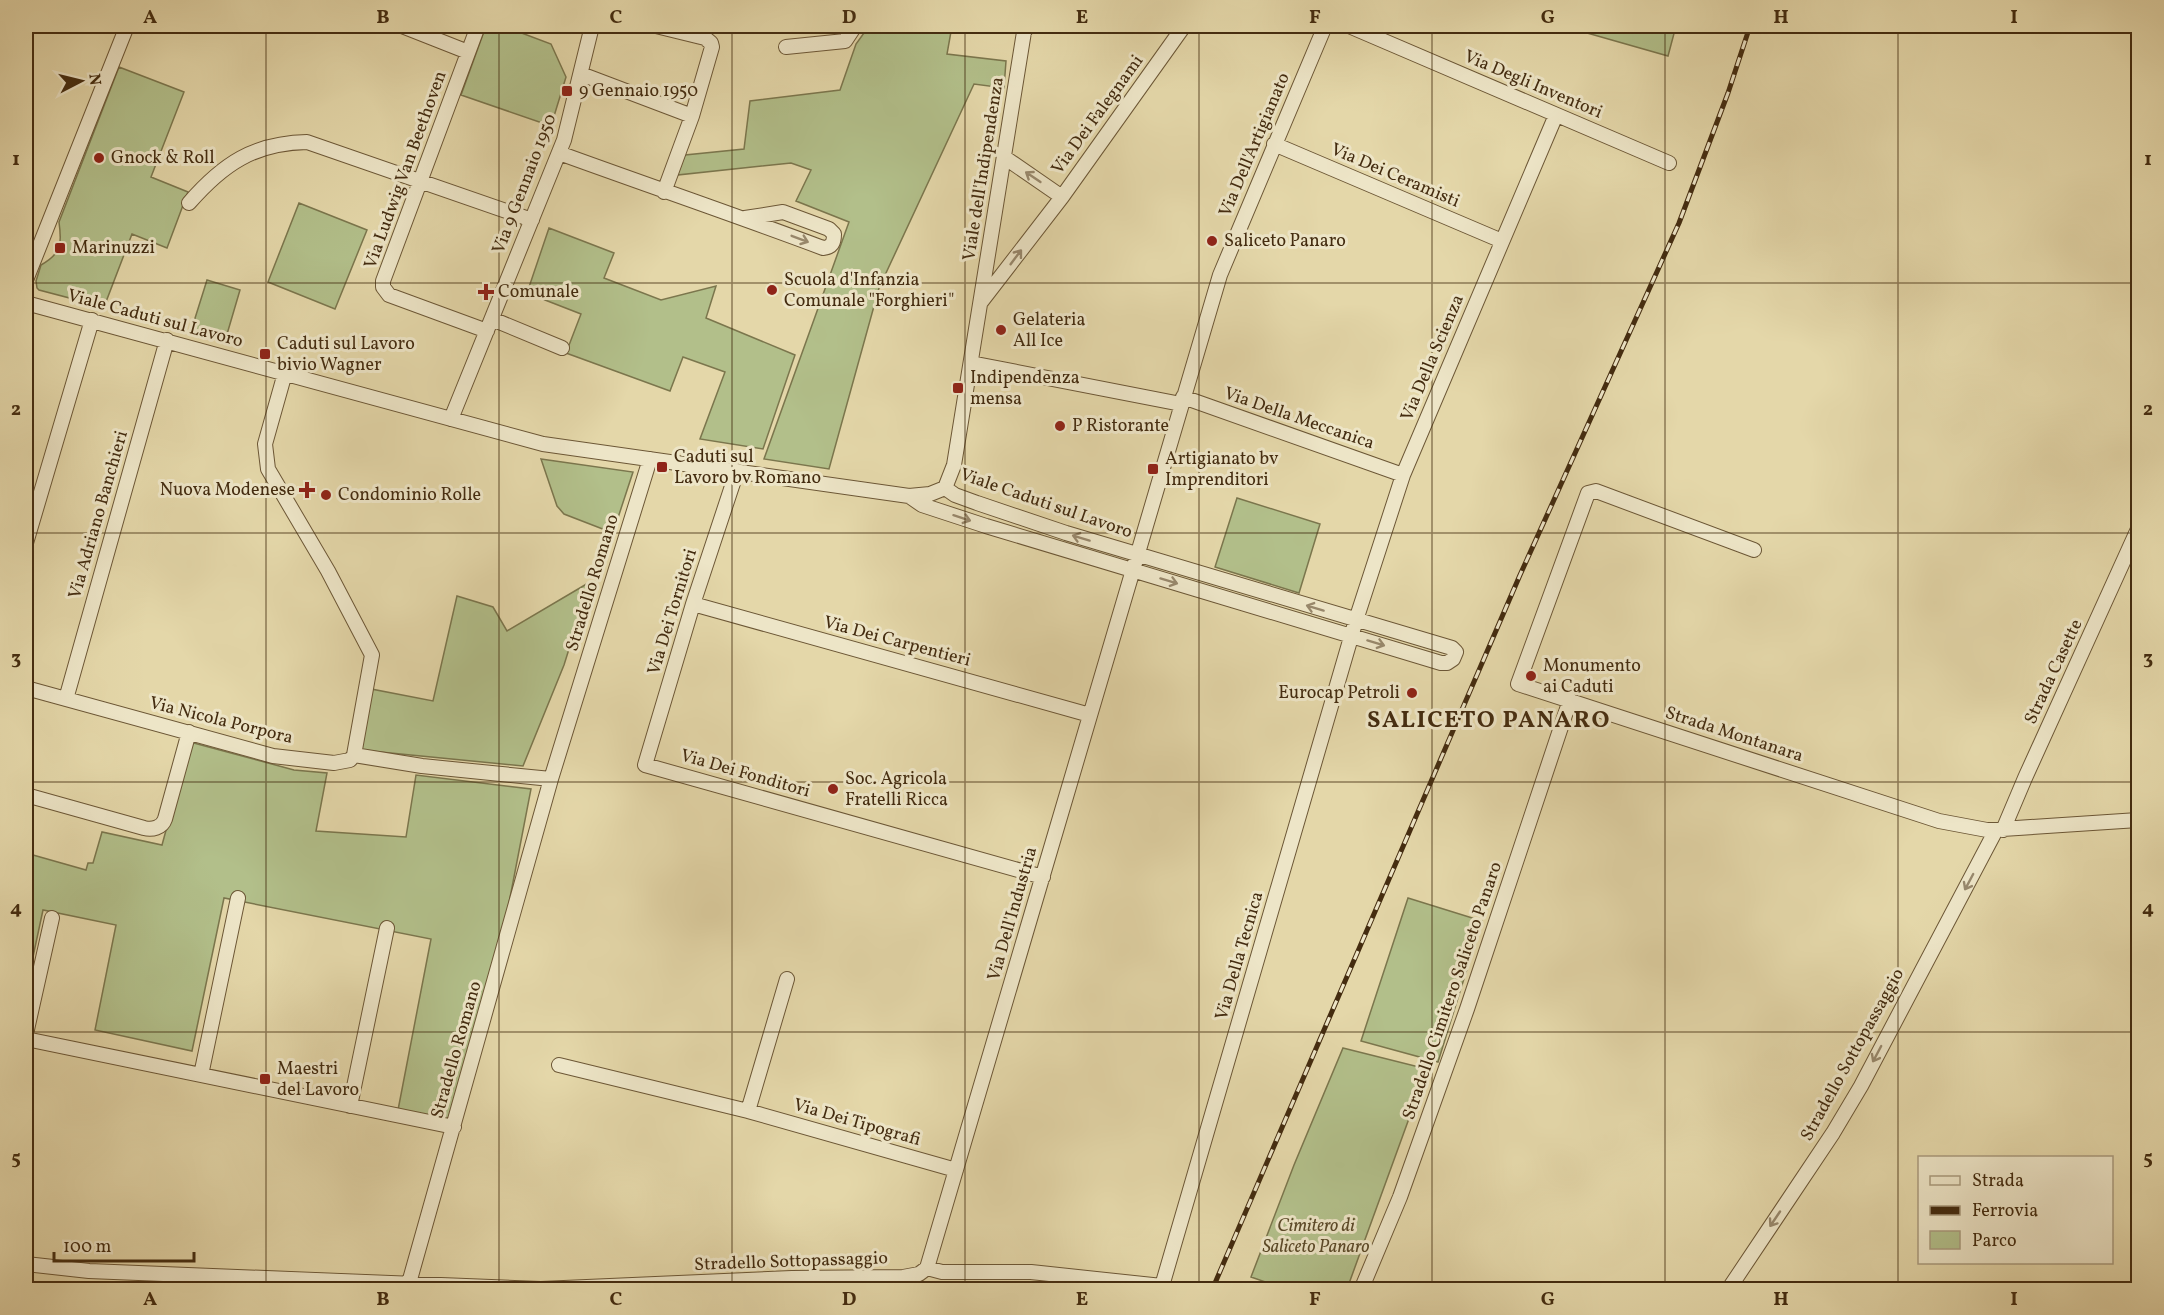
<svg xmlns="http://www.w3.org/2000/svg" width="2164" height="1315" font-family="Vollkorn,serif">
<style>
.green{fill:#b2bf8a;stroke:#7b764d;stroke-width:1.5}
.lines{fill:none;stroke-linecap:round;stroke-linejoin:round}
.minor-casing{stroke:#6c5736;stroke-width:16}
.minor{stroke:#ede5c7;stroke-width:14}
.rail-casing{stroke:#442c10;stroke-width:5}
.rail{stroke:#ede5c7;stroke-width:3;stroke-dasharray:9;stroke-linecap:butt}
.oneway{stroke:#98886c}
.grid{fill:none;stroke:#442c10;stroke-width:1.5;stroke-opacity:0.55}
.poi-dot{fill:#8f2418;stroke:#ede5c7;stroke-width:2}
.labels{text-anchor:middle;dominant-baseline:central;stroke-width:6;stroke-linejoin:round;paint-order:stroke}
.street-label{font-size:18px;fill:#442c10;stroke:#ede5c7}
.poi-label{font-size:18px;fill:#442c10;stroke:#ede5c7;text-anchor:start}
.park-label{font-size:18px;font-style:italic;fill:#5a4928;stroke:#ede5c7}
.district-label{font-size:24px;font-weight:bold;letter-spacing:1.5px;fill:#442c10;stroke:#ede5c7}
.neatline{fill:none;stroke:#442c10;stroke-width:2}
.grid-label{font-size:20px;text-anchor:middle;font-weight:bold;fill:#442c10}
</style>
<rect width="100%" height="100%" fill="#e4d7a9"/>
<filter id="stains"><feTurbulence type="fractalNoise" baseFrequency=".00333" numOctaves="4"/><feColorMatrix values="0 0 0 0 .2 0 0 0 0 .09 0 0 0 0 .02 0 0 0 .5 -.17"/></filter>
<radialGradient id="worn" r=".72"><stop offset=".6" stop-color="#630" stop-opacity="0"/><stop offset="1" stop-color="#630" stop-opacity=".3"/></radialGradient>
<!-- green -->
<path class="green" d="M 486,26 L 503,26 L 551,44 L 566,77 L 551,126 L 461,95 Z
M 869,26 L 952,26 L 947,54 L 1006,61 L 1004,88 L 974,84 L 879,288 L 829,469 L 764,459 L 849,222 L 796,201 L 811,170 L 791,163 L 677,175 L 685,155 L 744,149 L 750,101 L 840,90 L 856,44 Z
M 1574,26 L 1676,26 L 1668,56 L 1573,29 Z
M 119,67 L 184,92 L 151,177 L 188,192 L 167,248 L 132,234 L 104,307 L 39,290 L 37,288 L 36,281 L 41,265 C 62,253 62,244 59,222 Z
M 299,203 L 367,230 L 335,309 L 268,282 Z
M 549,228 L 614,253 L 604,278 L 661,300 L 716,286 L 706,318 L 795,355 L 763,449 L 700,439 L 725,372 L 683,357 L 670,391 L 566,353 L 581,314 L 527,293 Z
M 207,280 L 240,290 L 225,341 L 191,331 Z
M 541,459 L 633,472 L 613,533 L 564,514 L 557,506 Z
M 1237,498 L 1320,524 L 1299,593 L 1215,567 Z
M 590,582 L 564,665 L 523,766 L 360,750 L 371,689 L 433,701 L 457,596 L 493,607 L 507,631 Z
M 190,742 L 294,770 L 327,773 L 316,831 L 406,837 L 416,775 L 531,789 L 508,908 L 449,1120 L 398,1110 L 431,939 L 224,898 L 192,1051 L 95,1030 L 116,925 L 43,910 L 31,966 L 26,965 L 26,853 L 86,870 L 88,863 L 93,863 L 102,832 L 162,845 Z
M 1408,898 L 1482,921 L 1438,1062 L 1361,1041 Z
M 1343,1048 L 1427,1069 L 1347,1289 L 1286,1289 L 1251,1277 L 1294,1165 Z"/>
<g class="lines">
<defs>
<path id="minor" d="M 402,26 L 468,52
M 478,26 L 383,281 L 383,287 L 389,295 L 487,331
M 656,26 L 705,38 L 711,43 L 712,47 L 692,116 L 664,192
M 1349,26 L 1669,163
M 786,47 L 845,41 L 855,26
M 581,74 L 692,116
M 1274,144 L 1502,241
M 559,153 C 647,185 735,215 823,248 C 832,247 834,243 834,234 L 829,229 L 783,212 L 745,218
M 1004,157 L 1062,197
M 189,203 C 223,164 254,143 307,142 L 532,220
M 26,280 L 127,26
M 981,302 L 1062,197 L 1184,26
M 26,303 L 543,444 L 909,496 L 930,494 L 945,488
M 492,319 L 562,348
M 971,363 L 1181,404
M 285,373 L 265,444 L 268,469 L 328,571 L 372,655 L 354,755
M 1183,397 L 1403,475
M 451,419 L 564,140 L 592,26
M 737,471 L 693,604 L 645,765 L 1043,877
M 945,488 L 954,465 L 1024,32 L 1028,26
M 909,496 L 922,505 L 986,526 L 1441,663 L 1447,663 L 1453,659 L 1456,652 L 1452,648 L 1066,533 L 977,503 L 955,495 L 945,488
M 26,543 L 92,320
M 1754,550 L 1596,491 L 1588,493 L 1518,684 L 1939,821 L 1987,830 L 2138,820
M 693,604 L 1090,715
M 26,688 L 273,756 L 334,763 L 350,760 L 354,755 L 422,766 L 551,779
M 66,699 L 167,340
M 26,795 L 144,828 C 152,830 162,828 165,819 L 189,732
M 2003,830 L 2025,778 L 2138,529
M 26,1034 L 52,918
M 26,1039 L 454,1127
M 559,1065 L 748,1111 L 956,1170
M 201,1075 L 238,898
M 350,1106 L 387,928
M 748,1111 L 787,979
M 26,1264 L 89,1271 L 541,1289 L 792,1278 L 903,1277 L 919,1274 L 927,1268 L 942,1272 L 1031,1272 L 1162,1286 L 1168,1289
M 927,1268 L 1220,275 L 1325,26
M 409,1283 L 551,779 L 650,459
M 1162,1286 L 1356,620 L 1403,475 L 1556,115
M 1361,1290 L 1400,1197 L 1467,1009 L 1570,700
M 1728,1290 L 1833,1133 L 1861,1086 L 1996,830"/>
</defs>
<!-- minor casing -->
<use href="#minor" class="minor-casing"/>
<!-- minor -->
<use href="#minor" class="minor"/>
<defs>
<path id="rail" d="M 1212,1290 L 1520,575 L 1679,223 L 1728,93 L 1750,26"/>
</defs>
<!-- rail casing -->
<use href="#rail" class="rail-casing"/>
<!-- rail -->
<use href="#rail" class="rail"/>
</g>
<!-- one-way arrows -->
<defs><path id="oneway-shaft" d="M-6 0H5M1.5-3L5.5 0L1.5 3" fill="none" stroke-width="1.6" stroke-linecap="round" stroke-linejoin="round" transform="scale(1.5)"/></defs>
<g class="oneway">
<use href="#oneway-shaft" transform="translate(1033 177) rotate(-146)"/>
<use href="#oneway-shaft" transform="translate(800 239) rotate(21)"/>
<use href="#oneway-shaft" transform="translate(1016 257) rotate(-53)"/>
<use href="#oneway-shaft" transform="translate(962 518) rotate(18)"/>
<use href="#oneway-shaft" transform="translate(1081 538) rotate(-163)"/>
<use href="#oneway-shaft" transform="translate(1169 581) rotate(17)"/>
<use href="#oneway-shaft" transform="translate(1315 608) rotate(-163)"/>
<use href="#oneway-shaft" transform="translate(1376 643) rotate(17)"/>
<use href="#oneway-shaft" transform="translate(1969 882) rotate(118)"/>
<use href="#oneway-shaft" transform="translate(1877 1054) rotate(118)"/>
<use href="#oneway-shaft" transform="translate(1775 1219) rotate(124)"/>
</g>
<!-- grid -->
<path class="grid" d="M 266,26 L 266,1290M 499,26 L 499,1290M 732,26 L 732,1290M 965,26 L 965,1290M 1199,26 L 1199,1290M 1432,26 L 1432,1290M 1665,26 L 1665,1290M 1898,26 L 1898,1290M 26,283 L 2138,283M 26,533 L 2138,533M 26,782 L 2138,782M 26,1032 L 2138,1032"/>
<!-- markers -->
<g class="poi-dot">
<rect x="561" y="85" width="12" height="12" rx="3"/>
<circle cx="99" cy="158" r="6"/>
<circle cx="1212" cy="241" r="6"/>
<rect x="54" y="242" width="12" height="12" rx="3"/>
<circle cx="772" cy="290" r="6"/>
<path d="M483 283h6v6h6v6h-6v6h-6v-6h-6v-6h6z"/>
<circle cx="1001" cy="330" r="6"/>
<rect x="259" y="348" width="12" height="12" rx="3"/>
<rect x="952" y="382" width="12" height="12" rx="3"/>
<circle cx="1060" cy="426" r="6"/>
<rect x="656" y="461" width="12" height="12" rx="3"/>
<rect x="1147" y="463" width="12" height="12" rx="3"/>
<path d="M304 481h6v6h6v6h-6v6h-6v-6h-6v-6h6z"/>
<circle cx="326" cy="495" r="6"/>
<circle cx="1531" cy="676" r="6"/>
<circle cx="1412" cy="693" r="6"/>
<circle cx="833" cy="789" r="6"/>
<rect x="259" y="1073" width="12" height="12" rx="3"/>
</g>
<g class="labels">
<!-- street labels -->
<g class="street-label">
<text transform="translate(1533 85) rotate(23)">Via Degli Inventori</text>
<text transform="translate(1098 115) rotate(-54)">Via Dei Falegnami</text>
<text transform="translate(1255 145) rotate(-67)">Via Dell'Artigianato</text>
<text transform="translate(984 169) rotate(-81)">Viale dell'Indipendenza</text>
<text transform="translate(406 170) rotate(-70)">Via Ludwig Van Beethoven</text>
<text transform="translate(1395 176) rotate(23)">Via Dei Ceramisti</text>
<text transform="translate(525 184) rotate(-69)">Via 9 Gennaio 1950</text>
<text transform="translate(155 319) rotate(15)">Viale Caduti sul Lavoro</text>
<text transform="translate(1433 358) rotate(-67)">Via Della Scienza</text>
<text transform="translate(1299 419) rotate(19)">Via Della Meccanica</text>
<text transform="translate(1046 504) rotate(19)">Viale Caduti sul Lavoro</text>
<text transform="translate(99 515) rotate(-74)">Via Adriano Banchieri</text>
<text transform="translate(593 583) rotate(-73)">Stradello Romano</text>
<text transform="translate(673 612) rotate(-73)">Via Dei Tornitori</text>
<text transform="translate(897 642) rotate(15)">Via Dei Carpentieri</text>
<text transform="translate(2054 672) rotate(-65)">Strada Casette</text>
<text transform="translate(221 721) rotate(14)">Via Nicola Porpora</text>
<text transform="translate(1734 735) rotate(18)">Strada Montanara</text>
<text transform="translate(745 774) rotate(16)">Via Dei Fonditori</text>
<text transform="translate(1013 914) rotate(-74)">Via Dell'Industria</text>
<text transform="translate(1240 956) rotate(-74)">Via Della Tecnica</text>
<text transform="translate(1453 991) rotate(-71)">Stradello Cimitero Saliceto Panaro</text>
<text transform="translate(457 1050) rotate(-74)">Stradello Romano</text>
<text transform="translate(1853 1055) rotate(-61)">Stradello Sottopassaggio</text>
<text transform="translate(857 1123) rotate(16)">Via Dei Tipografi</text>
<text transform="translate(791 1262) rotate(-2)">Stradello Sottopassaggio</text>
</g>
<!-- poi labels -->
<g class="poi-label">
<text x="579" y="91">9 Gennaio 1950</text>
<text x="111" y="158">Gnock &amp; Roll</text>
<text x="1224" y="241">Saliceto Panaro</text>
<text x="72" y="248">Marinuzzi</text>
<text x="784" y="280">Scuola d'Infanzia<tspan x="784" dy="21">Comunale "Forghieri"</tspan></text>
<text x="498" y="292">Comunale</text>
<text x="1013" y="320">Gelateria<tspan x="1013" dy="21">All Ice</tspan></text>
<text x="277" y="344">Caduti sul Lavoro<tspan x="277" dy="21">bivio Wagner</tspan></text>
<text x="970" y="378">Indipendenza<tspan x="970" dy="21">mensa</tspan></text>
<text x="1072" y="426">P Ristorante</text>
<text x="674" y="457">Caduti sul<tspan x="674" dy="21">Lavoro bv Romano</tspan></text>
<text x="1165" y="459">Artigianato bv<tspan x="1165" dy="21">Imprenditori</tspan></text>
<text x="295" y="490" text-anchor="end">Nuova Modenese</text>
<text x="338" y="495">Condominio Rolle</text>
<text x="1543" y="666">Monumento<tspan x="1543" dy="21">ai Caduti</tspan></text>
<text x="1400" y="693" text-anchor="end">Eurocap Petroli</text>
<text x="845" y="779">Soc. Agricola<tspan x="845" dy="21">Fratelli Ricca</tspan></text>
<text x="277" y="1069">Maestri<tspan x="277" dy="21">del Lavoro</tspan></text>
</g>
<!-- park labels -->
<g class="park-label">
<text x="1316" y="1226">Cimitero di<tspan x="1316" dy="21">Saliceto Panaro</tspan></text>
</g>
<!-- district labels -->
<g class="district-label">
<text x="1489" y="721">SALICETO PANARO</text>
</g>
</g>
<!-- margin -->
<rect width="2164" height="1315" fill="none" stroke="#e4d7a9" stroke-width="66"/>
<!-- legend -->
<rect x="1918" y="1156" width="195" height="108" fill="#ede5c7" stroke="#a99b7e" stroke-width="1.5"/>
<rect x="1930" y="1176" width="30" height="9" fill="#ede5c7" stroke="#a99b7e" stroke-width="1.5"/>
<text x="1972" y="1186" font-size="18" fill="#442c10">Strada</text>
<rect x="1930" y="1206" width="30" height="9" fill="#442c10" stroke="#a99b7e" stroke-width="1.5"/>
<text x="1972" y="1216" font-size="18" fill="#442c10">Ferrovia</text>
<rect x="1930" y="1231" width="30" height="18" fill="#b2bf8a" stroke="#a99b7e" stroke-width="1.5"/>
<text x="1972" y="1246" font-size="18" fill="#442c10">Parco</text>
<!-- north arrow -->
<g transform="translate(81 81) rotate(83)" stroke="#ede5c7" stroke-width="4.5" paint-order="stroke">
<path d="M0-4.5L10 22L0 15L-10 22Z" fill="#442c10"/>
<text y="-9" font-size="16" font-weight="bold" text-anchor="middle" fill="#442c10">N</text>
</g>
<!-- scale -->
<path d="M54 1252v9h140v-9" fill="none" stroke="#442c10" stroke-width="3"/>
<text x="63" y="1252" font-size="18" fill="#442c10" stroke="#ede5c7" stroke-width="4.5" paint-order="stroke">100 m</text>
<rect x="33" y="33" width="2098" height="1249" class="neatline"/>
<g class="grid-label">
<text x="150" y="23">A</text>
<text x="383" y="23">B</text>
<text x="616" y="23">C</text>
<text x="849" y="23">D</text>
<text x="1082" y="23">E</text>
<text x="1315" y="23">F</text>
<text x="1548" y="23">G</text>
<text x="1781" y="23">H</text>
<text x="2014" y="23">I</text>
<text x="16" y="165">1</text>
<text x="2148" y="165">1</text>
<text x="16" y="415">2</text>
<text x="2148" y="415">2</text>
<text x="16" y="664">3</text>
<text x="2148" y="664">3</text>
<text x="16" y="914">4</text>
<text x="2148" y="914">4</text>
<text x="16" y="1164">5</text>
<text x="2148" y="1164">5</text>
<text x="150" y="1305">A</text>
<text x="383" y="1305">B</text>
<text x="616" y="1305">C</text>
<text x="849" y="1305">D</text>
<text x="1082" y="1305">E</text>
<text x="1315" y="1305">F</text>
<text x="1548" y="1305">G</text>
<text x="1781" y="1305">H</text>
<text x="2014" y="1305">I</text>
</g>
<rect width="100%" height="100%" filter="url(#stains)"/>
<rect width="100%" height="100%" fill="url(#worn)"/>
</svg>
